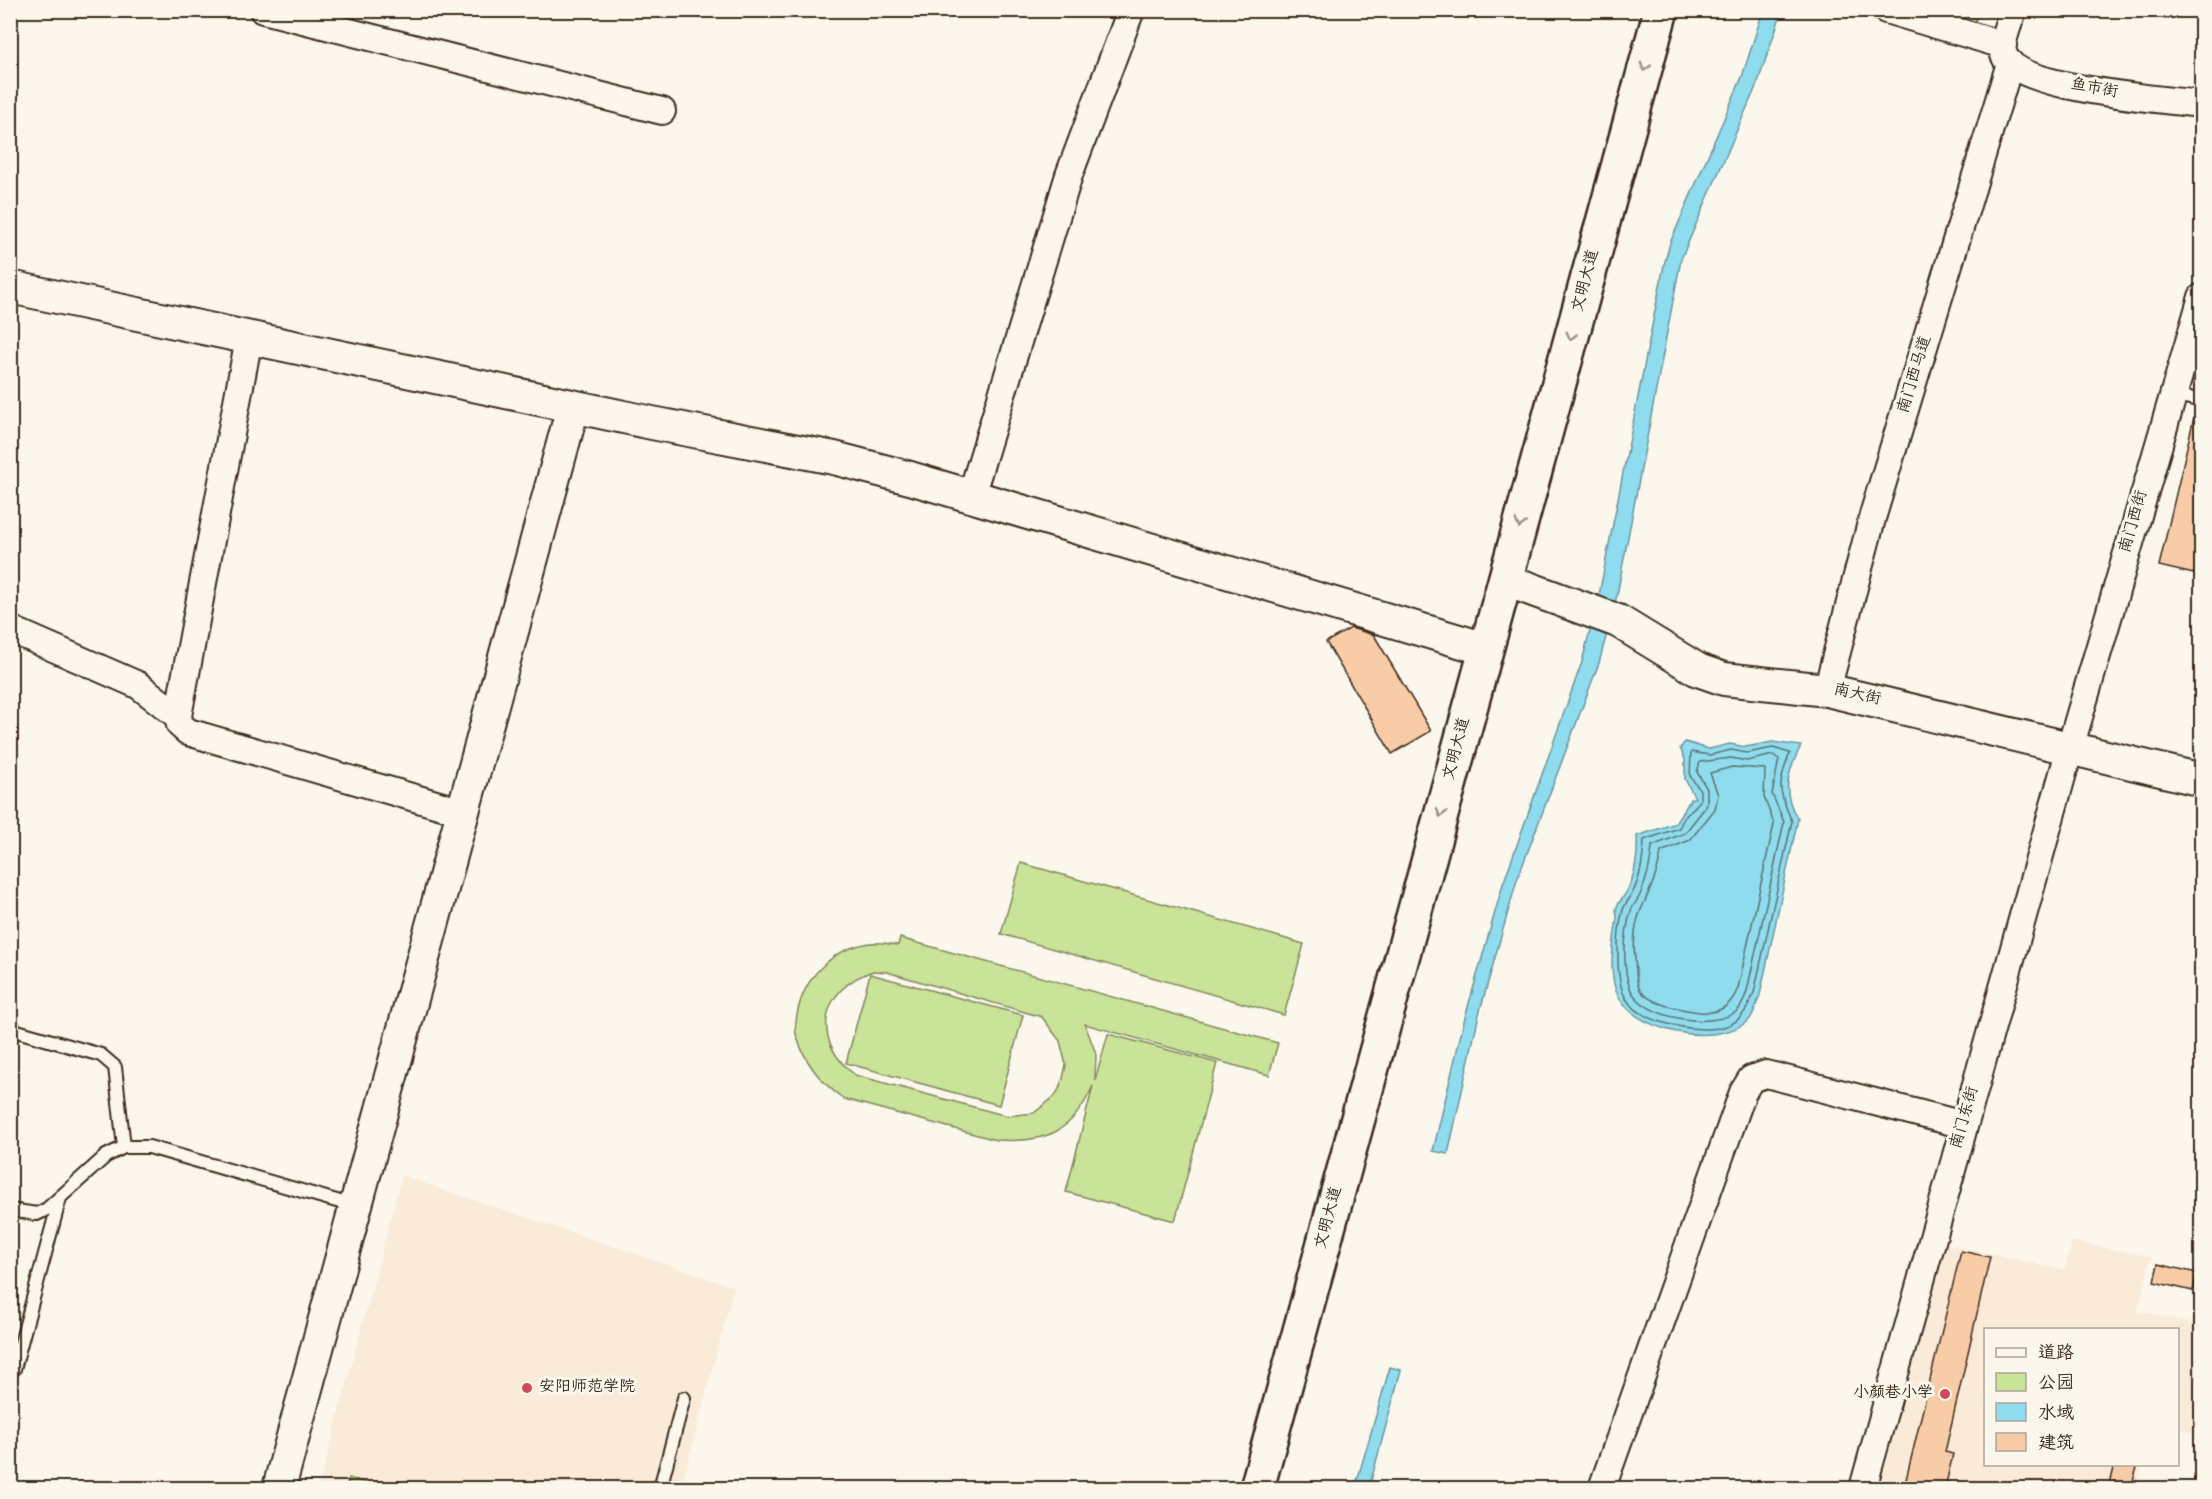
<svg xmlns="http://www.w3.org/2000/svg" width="2212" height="1499" font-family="'Gochi Hand','LXGW WenKai TC',sans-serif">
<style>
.built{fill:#faead8}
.green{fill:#c9e399;stroke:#82865c;stroke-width:1.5;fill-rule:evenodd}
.water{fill:#8fdcee;stroke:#6d959b;stroke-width:1.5}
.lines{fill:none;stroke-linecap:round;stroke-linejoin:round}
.shore{stroke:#5d7171;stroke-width:1.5}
.building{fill:#f9cca8;stroke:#3b2a1e;stroke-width:1.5}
.service-casing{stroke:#3b2a1e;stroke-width:16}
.minor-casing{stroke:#3b2a1e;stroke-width:30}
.tertiary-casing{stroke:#3b2a1e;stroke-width:36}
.primary-casing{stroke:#3b2a1e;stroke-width:38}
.service{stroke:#fbf7ec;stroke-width:12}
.minor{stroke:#fbf7ec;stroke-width:26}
.tertiary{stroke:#fbf7ec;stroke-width:32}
.primary{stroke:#fbf7ec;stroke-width:33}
.oneway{stroke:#9b9085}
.poi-dot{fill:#d1495b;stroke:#fbf7ec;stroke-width:2}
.labels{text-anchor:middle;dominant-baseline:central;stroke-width:6;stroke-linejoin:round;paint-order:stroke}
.street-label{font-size:16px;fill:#3b2a1e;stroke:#fbf7ec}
.poi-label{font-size:16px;fill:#3b2a1e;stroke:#fbf7ec;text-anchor:start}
</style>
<rect width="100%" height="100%" fill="#fbf7ec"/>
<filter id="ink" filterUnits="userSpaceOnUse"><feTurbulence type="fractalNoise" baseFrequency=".0167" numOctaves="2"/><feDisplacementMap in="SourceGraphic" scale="12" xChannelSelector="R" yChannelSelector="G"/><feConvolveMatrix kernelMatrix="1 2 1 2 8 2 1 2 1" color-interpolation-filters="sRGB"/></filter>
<g filter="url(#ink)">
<!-- built -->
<path class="built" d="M 402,1176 L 734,1287 L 681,1488 L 319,1488 Z
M 2072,1241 L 2151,1257 L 2138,1311 L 2201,1325 L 2201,1434 L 2178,1429 L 2178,1330 L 1986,1330 L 1986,1464 L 2142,1465 L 2136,1488 L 1900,1488 L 1881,1484 L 1945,1244 L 2065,1270 Z"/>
<!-- green -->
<path class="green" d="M 1934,11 L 1979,10 L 1979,11 L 1975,22 Z
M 1021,863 L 1304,944 L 1284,1015 L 1001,934 Z
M 900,938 L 1278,1043 L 1269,1075 L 1085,1024 L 1096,1054 L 1095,1081 L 1108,1034 L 1217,1063 L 1175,1221 L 1066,1192 L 1093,1086 C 1072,1133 1046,1143 996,1140 L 844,1099 C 821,1083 804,1062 796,1034 C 794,1026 797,1014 799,1006 C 808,973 835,948 870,943 C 879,942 889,944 898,945 ZM 873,971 L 887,972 L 1042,1017 L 1060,1041 L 1066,1065 L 1062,1083 L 1055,1096 L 1034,1113 L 1007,1116 L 855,1075 C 811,1041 819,989 873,971 Z
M 870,974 L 1023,1015 L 999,1105 L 846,1063 Z
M 349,1478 L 385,1488 L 346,1488 Z"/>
<!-- water -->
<path class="water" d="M 1763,11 L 1782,11 L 1758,82 L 1681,259 L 1617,595 L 1599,663 L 1517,880 L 1479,1014 L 1448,1154 L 1433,1151 L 1464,1021 L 1503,884 L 1582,662 L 1600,590 L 1664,265 L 1670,243 L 1742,77 Z
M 1685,742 L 1709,749 L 1730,744 L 1746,747 L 1772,742 L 1801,746 C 1787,773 1781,793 1798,819 L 1760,995 C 1757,1002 1754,1015 1749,1020 C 1717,1049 1630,1032 1616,991 C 1608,967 1614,941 1617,918 C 1617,916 1616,911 1616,909 C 1618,902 1625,896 1628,889 C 1636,872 1638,854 1637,836 L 1676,823 C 1679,813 1687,809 1690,799 L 1695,798 L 1685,779 L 1685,759 L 1680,748 Z
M 1390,1367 L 1401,1370 L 1369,1488 L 1355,1488 Z"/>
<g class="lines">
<!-- shore -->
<path class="shore" d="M 1773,748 L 1790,753 C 1778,785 1777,789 1792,821 L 1754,993 C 1744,1019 1733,1030 1703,1029 C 1679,1028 1641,1021 1627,1000 C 1614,982 1617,930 1623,910 C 1624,904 1630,899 1632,894 C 1641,877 1643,859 1644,840 L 1679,828 L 1684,818 L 1700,801 L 1700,790 L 1690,776 L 1691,752 L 1710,755 L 1731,750 L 1747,753 Z
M 1773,755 L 1779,759 L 1772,794 L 1784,822 L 1747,991 C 1745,997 1742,1007 1737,1011 C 1713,1030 1642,1019 1630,988 C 1622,967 1624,932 1631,911 C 1633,905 1638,900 1640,895 C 1647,879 1651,863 1652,846 L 1685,833 L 1707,805 L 1707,789 L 1697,772 L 1700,762 L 1731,758 L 1747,761 Z
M 1732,767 L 1765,769 L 1764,797 L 1774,824 L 1738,988 C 1731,1006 1720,1014 1700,1012 C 1681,1009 1652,1006 1640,990 C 1635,981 1636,967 1635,958 C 1633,944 1635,925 1640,912 C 1649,892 1658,874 1661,852 L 1690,840 L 1715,809 L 1718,795 L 1710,773 Z"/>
</g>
<!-- building -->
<path class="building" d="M 2195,413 L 2202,414 L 2202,542 L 2194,574 L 2159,566 Z
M 1351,628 L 1374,635 L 1431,731 L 1392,754 L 1326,642 Z
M 1961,1251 L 1990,1257 L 1945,1452 L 1953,1454 L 1945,1488 L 1904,1488 Z
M 2158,1264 L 2197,1273 L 2193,1291 L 2154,1282 Z
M 2115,1464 L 2138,1464 L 2131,1488 L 2109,1488 Z"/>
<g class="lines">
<defs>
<path id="service" d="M 2173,394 L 2202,401
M 10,1029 L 101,1055 L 115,1067 L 124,1147
M 10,1210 L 37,1214 L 47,1209 L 106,1156 L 124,1147 L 149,1147 L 354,1206
M 10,1368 L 14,1369 L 60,1198
M 660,1488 L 684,1398"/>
<path id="minor" d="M 263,10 L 662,111
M 1886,10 L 2003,45
M 2013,10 C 2010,22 1999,43 2004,55 C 2019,89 2166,100 2202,104
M 249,338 L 178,716 L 180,725 L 188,732 L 463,812
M 971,496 L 1069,175 L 1131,10
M 10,629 L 138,685 L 178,716
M 1827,690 L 1873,515 L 2010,63
M 1602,1488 L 1743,1092 L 1751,1079 L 1766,1074 L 1964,1125
M 1863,1488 L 2070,748 L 2202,297"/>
<path id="tertiary" d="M 10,287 L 652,423 L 834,458 L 910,478 L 1486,649
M 1525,587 L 1618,621 L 1698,670 L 1724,679 L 1827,690 L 2202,780
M 279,1488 L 573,407"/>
<path id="primary" d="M 1257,1488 L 1661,10"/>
</defs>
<!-- service casing -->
<use href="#service" class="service-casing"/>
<!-- minor casing -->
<use href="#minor" class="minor-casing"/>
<!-- tertiary casing -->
<use href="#tertiary" class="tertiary-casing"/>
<!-- primary casing -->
<use href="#primary" class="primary-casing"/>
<!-- service -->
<use href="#service" class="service"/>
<!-- minor -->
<use href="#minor" class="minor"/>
<!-- tertiary -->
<use href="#tertiary" class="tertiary"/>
<!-- primary -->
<use href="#primary" class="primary"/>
</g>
<!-- one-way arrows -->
<defs><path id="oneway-chevron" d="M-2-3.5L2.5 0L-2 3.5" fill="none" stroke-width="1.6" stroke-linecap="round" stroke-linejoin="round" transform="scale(1.5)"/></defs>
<g class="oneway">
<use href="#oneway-chevron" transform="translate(1645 67) rotate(105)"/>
<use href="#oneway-chevron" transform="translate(1571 336) rotate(105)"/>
<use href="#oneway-chevron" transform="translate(1520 524) rotate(105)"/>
<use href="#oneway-chevron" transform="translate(1441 813) rotate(105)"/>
</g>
</g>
<!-- markers -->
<g class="poi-dot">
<circle cx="527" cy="1388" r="6"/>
<circle cx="1945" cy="1394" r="6"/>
</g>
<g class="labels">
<!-- street labels -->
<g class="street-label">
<text transform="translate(2094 90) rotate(10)">鱼市街</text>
<text transform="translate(1587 281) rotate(-75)">文明大道</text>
<text transform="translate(1916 375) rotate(-73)">南门西马道</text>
<text transform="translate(2135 522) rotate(-74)">南门西街</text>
<text transform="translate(1857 696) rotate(13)">南大街</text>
<text transform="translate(1458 749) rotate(-75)">文明大道</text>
<text transform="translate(1966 1118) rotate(-74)">南门东街</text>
<text transform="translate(1330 1218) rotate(-75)">文明大道</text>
</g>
<!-- poi labels -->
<g class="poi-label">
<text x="539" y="1388">安阳师范学院</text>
<text x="1933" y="1394" text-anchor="end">小颜巷小学</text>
</g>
</g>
<!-- margin -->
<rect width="2212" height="1499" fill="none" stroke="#fbf7ec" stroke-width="36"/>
<rect x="18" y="18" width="2176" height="1463" fill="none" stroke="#3b2a1e" stroke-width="2" filter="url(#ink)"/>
<!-- legend -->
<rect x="1984" y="1328" width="195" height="138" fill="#fbf7ec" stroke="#aea59a" stroke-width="1.5"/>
<rect x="1996" y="1348" width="30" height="9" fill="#fbf7ec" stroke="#aea59a" stroke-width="1.5"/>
<text x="2038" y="1358" font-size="18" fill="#3b2a1e">道路</text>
<rect x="1996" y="1373" width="30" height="18" fill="#c9e399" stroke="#aea59a" stroke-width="1.5"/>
<text x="2038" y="1388" font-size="18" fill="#3b2a1e">公园</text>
<rect x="1996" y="1403" width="30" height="18" fill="#8fdcee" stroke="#aea59a" stroke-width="1.5"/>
<text x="2038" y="1418" font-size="18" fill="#3b2a1e">水域</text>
<rect x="1996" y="1433" width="30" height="18" fill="#f9cca8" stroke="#aea59a" stroke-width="1.5"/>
<text x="2038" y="1448" font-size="18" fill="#3b2a1e">建筑</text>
</svg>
